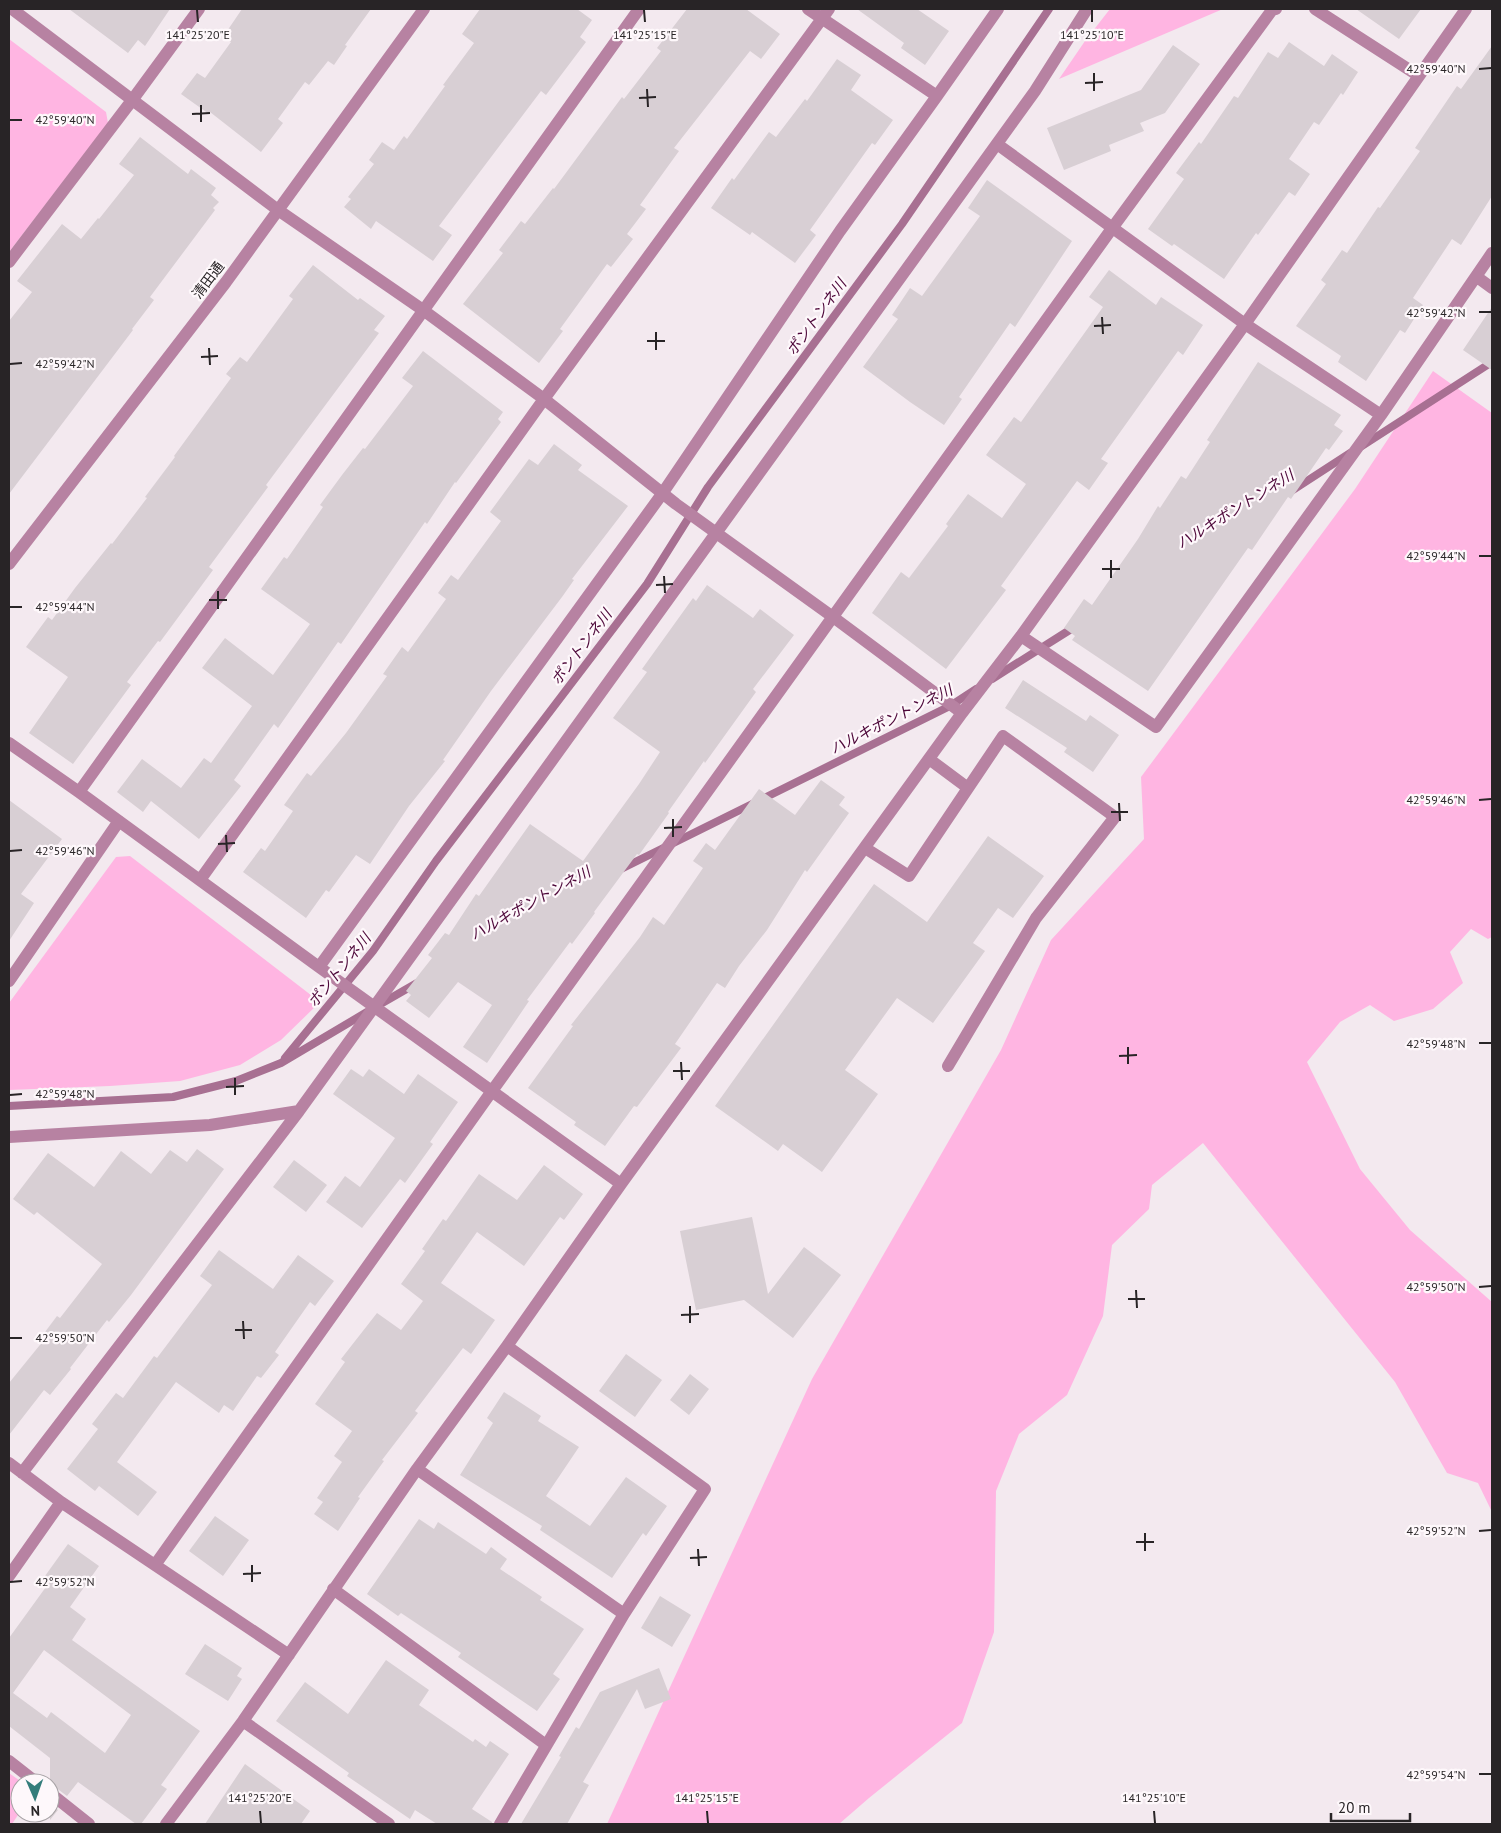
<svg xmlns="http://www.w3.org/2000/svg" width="1501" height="1833" font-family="'PT Sans','Noto Sans JP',sans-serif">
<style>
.green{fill:#ffb5e2}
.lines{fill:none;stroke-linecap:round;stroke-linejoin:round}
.stream{stroke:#a87092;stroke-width:8}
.building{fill:#d8cfd4;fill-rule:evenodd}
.minor{stroke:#b782a2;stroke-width:12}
.ticks{fill:none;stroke:#282426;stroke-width:2}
.labels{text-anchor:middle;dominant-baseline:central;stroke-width:4.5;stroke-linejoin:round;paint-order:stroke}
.street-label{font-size:14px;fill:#282426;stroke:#fef8fb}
.water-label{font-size:15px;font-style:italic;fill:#4e083a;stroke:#fef8fb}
.ticks-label{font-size:12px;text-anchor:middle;fill:#282426;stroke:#fef8fb;stroke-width:4.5;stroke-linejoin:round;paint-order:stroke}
</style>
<rect width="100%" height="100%" fill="#f3e9ef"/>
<!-- green -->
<path class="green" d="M 1110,9 L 1223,9 L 1059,79 L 1085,41 Z
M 9,39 L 106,112 L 108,123 L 9,252 Z
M 1433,371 L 1492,413 L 1492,937 L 1488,939 L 1471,929 L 1450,952 L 1463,983 L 1433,1009 L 1394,1021 L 1370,1005 L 1340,1022 L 1307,1062 L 1360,1169 L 1410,1230 L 1492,1302 L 1492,1512 L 1478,1483 L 1447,1473 L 1395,1382 L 1203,1143 L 1152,1185 L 1149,1209 L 1112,1245 L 1103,1316 L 1067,1395 L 1019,1434 L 996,1491 L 994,1632 L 962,1723 L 869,1798 L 839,1824 L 607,1824 L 812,1379 L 1001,1050 L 1051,940 L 1144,839 L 1141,777 L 1355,489 Z
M 130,856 L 320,1002 L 281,1040 L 240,1065 L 180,1081 L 110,1086 L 9,1090 L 9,1003 L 116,857 Z
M 9,1773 L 23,1783 L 20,1783 L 20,1812 L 12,1824 L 9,1824 Z"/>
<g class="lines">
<!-- stream -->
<path class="stream" d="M 1362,446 L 1492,362
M 1293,490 L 1350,453
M 992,679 L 1076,626
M 621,869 L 950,706 L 976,689
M 377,1006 L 417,983
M 285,1058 L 373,951 L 436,861 L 647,584 L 708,487 L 902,224 L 1049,9
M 9,1106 L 173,1097 L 236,1081 L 281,1063 L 367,1012"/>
</g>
<!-- building -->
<path class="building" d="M 69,9 L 170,9 L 145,46 L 138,40 L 128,53 Z
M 242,9 L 371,9 L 345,45 L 347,46 L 334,65 L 328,61 L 309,85 L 305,82 L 278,119 L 283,123 L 261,152 L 210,112 L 209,114 L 181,94 L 197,73 L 205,78 L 231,42 L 223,37 Z
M 480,9 L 577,9 L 592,20 L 580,37 L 586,42 L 546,95 L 541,91 L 439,226 L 452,235 L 433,261 L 376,221 L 371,229 L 344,207 L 351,199 L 348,197 L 374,164 L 369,160 L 382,142 L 394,150 L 404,136 L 407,139 L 445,86 L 443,85 L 474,43 L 462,34 Z
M 687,9 L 746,9 L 780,34 L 761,59 L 750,51 L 674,148 L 679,151 L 640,205 L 646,209 L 627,234 L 633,239 L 611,267 L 607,264 L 560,329 L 563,331 L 539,363 L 463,304 L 503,253 L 499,250 L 521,221 L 525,224 L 553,188 L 554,189 L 622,97 L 624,99 L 661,51 L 657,48 Z
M 857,9 L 917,9 L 949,31 L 925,65 L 901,48 L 904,43 Z
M 1356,9 L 1421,9 L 1399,39 Z
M 1289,42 L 1324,66 L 1332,54 L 1358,72 L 1343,95 L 1341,93 L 1319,125 L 1314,122 L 1289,159 L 1310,174 L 1295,196 L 1289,192 L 1258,235 L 1256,233 L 1224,279 L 1174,244 L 1172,246 L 1148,229 L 1184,179 L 1176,173 L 1199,142 L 1201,144 L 1234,96 L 1238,98 L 1268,52 L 1278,58 Z
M 1173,45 L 1200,64 L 1165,113 L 1140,123 L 1144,131 L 1109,145 L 1111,151 L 1064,170 L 1047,128 L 1141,90 Z
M 1492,46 L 1492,196 L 1461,245 L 1452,239 L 1413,298 L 1423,305 L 1405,333 L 1400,330 L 1366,381 L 1338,362 L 1341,356 L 1296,326 L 1326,284 L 1321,280 L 1342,250 L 1347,253 L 1378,207 L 1380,208 L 1420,151 L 1415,148 L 1457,86 L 1461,89 Z
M 837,59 L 861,75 L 851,90 L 893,120 L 875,145 L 872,143 L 810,230 L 816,235 L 795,263 L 752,232 L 750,235 L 711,208 L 732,178 L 734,180 L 769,132 L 776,137 L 805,99 L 807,101 Z
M 140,137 L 188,174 L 191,169 L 216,188 L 211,195 L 219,202 L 213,208 L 215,210 L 150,297 L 154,300 L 132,329 L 133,330 L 9,494 L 9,321 L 32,292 L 17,281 L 62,224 L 81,239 L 98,218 L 99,219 L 134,175 L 119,164 Z
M 987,180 L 1072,241 L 1015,327 L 1010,323 L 959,397 L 962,399 L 944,425 L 910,402 L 863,367 L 898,319 L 892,315 L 910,288 L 922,296 L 980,216 L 968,208 Z
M 313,265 L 358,300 L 360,298 L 385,316 L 374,330 L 379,333 L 266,485 L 268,487 L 209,567 L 213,570 L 160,642 L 158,641 L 127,682 L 131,685 L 73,764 L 29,733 L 68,677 L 26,647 L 48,617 L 52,620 L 75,588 L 111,543 L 112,544 L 147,498 L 145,497 L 175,457 L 174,456 L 231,378 L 226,374 L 240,357 L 247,362 L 293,299 L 289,296 Z
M 1109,270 L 1156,305 L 1161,297 L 1203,325 L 1183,355 L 1178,351 L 1101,459 L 1108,463 L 1089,490 L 1077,481 L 1001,586 L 1006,590 L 946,669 L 872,613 L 901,572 L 909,578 L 948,526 L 946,524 L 968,494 L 1002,518 L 1026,484 L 986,455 L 1014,417 L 1021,422 L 1103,307 L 1089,297 Z
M 1492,307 L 1492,370 L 1463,350 Z
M 423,351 L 503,412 L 498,419 L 501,422 L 456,483 L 455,482 L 427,524 L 425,522 L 341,644 L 338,642 L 278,728 L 274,724 L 234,780 L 241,786 L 199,839 L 151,801 L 143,812 L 117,792 L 142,759 L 181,788 L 204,758 L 211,763 L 252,706 L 202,668 L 225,638 L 273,675 L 310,624 L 261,589 L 284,557 L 287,559 L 323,507 L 320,505 L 342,475 L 363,448 L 365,449 L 413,386 L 402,378 Z
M 1258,362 L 1341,415 L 1334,425 L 1343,431 L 1329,450 L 1326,448 L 1291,499 L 1288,497 L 1252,550 L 1248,548 L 1148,691 L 1072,640 L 1075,636 L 1064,628 L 1084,599 L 1092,605 L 1138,539 L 1158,506 L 1160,508 L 1181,476 L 1186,479 L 1210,442 L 1207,440 Z
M 554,444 L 582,465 L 578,470 L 628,506 L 572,579 L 574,580 L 562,597 L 491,691 L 443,760 L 445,761 L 409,806 L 370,864 L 356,855 L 329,892 L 326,890 L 306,918 L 243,872 L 261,848 L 265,851 L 293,811 L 284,805 L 307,773 L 311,776 L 346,733 L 387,676 L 383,674 L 402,647 L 408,652 L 446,599 L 438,593 L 451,575 L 458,580 L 501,521 L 490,512 L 529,459 L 538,465 Z
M 707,585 L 753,618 L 760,609 L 794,635 L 753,689 L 756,692 L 705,763 L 704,761 L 668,812 L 669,813 L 639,855 L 637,854 L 594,912 L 595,913 L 572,944 L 570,942 L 527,1000 L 529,1001 L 487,1063 L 463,1047 L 492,1005 L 458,982 L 429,1018 L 406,1001 L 411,995 L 406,991 L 432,958 L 428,955 L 445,933 L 449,935 L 476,894 L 479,896 L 530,824 L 583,861 L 639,784 L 660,752 L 613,718 L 647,672 L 642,669 L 693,598 L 696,601 Z
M 1023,680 L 1086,721 L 1090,715 L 1119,735 L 1093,772 L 1064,752 L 1067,748 L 1005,708 Z
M 821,780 L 845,797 L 839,805 L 849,813 L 807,872 L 805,870 L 767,930 L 739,966 L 725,988 L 717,983 L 675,1044 L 681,1048 L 637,1107 L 634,1106 L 605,1146 L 574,1125 L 576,1122 L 528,1088 L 573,1026 L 571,1025 L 640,937 L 653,917 L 664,925 L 703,868 L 693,861 L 706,843 L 715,850 L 759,789 L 795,815 Z
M 9,800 L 62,839 L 21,894 L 34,903 L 9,941 Z
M 988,836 L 1044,876 L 1013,918 L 998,908 L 973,943 L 985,951 L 933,1023 L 897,998 L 845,1070 L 878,1094 L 822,1172 L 783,1144 L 778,1151 L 715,1106 L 874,884 L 927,922 Z
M 351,1069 L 363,1077 L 369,1069 L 404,1094 L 418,1074 L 458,1102 L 430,1142 L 433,1144 L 405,1183 L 400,1179 L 362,1228 L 326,1202 L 345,1176 L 360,1187 L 395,1138 L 333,1094 Z
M 197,1149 L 224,1169 L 131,1295 L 109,1322 L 107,1320 L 70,1368 L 71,1369 L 50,1395 L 44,1390 L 9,1435 L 9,1383 L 48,1335 L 45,1332 L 57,1316 L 60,1318 L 102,1264 L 37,1212 L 34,1215 L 13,1199 L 48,1153 L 94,1187 L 121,1151 L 151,1174 L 170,1150 L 187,1162 Z
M 294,1160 L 327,1185 L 306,1212 L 273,1187 Z
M 544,1165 L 583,1194 L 564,1220 L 560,1217 L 524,1266 L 477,1232 L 441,1283 L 495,1320 L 471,1354 L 463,1348 L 415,1411 L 418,1413 L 382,1460 L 384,1461 L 358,1497 L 360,1498 L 338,1531 L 314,1514 L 323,1502 L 317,1498 L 342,1462 L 334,1456 L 352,1431 L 315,1404 L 345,1362 L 341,1359 L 377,1313 L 401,1330 L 423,1301 L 401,1284 L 425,1251 L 422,1249 L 443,1219 L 446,1221 L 479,1174 L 517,1200 Z
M 752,1217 L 768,1294 L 804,1247 L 841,1275 L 793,1338 L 744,1300 L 696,1310 L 680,1231 Z
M 219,1250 L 273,1289 L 298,1255 L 334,1281 L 315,1306 L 310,1302 L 275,1352 L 279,1355 L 261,1378 L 257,1376 L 233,1411 L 224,1405 L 219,1413 L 176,1382 L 117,1462 L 157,1492 L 138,1516 L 99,1486 L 95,1491 L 67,1469 L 98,1429 L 92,1424 L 116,1393 L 123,1398 L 154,1356 L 157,1358 L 212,1285 L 200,1276 Z
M 626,1354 L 662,1380 L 635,1417 L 599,1391 Z
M 690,1374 L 709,1389 L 689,1415 L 670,1400 Z
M 504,1392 L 541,1416 L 538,1421 L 579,1447 L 546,1496 L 590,1526 L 626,1477 L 667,1506 L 646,1536 L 643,1533 L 612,1578 L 540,1530 L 542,1526 L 460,1475 L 493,1423 L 487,1418 Z
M 215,1516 L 249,1540 L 223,1576 L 189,1551 Z
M 419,1519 L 434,1529 L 438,1522 L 486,1554 L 491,1547 L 507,1559 L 500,1569 L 542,1597 L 540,1600 L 584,1629 L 553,1674 L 560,1679 L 537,1711 L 458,1657 L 461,1653 L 401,1613 L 398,1616 L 367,1594 Z
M 68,1544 L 99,1566 L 70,1607 L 86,1619 L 72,1640 L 200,1731 L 161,1785 L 167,1789 L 141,1824 L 136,1824 L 78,1782 L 67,1796 L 55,1787 L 50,1785 L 50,1758 L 9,1726 L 9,1638 L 51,1580 L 45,1576 ZM 44,1650 L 131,1715 L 105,1753 L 51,1712 L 47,1718 L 13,1693 Z
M 660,1596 L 691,1615 L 672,1647 L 641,1628 Z
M 205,1644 L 242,1668 L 237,1676 L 242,1679 L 228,1701 L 185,1674 Z
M 386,1660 L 429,1690 L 419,1705 L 473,1742 L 475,1739 L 486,1747 L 490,1741 L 509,1754 L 472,1809 L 492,1822 L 492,1824 L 437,1824 L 415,1810 L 410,1819 L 347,1776 L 349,1773 L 276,1721 L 305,1682 L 348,1714 Z
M 659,1668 L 671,1699 L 645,1709 L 637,1689 L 583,1782 L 589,1785 L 567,1824 L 521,1824 L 561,1757 L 559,1756 L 576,1727 L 579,1729 L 600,1692 Z
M 245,1764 L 310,1811 L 301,1824 L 205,1824 Z
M 50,1803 L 58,1810 L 50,1820 Z"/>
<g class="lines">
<!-- minor -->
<path class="minor" d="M 12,9 L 278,210 L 423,310 L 544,399 L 676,504 L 833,617 L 962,713
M 808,9 L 937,96
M 1315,9 L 1419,76
M 997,144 L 1245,324 L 1381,415
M 9,262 L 133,99 L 199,9
M 1477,277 L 1492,288
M 9,564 L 226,282 L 424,9
M 1021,636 L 1156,727 L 1381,415 L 1492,253
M 9,743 L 79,792 L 319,967 L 621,1184
M 929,759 L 968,788
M 79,792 L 639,9
M 865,848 L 909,876 L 1003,736 L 1115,817 L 1036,918 L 948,1066
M 200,880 L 544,399 L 829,9
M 319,967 L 662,494 L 840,231 L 937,96 L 998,9
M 9,981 L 119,821
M 9,1137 L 210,1125 L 299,1111
M 9,1463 L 61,1502 L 289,1655
M 417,1469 L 624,1614
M 22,1473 L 299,1111 L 1035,91 L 1087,9
M 155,1565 L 492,1091 L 1113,227 L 1272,10 L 1276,9
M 9,1576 L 61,1502
M 333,1589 L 546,1745
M 243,1721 L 389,1824
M 9,1761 L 37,1783
M 50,1793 L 89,1824
M 166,1824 L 243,1721 L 417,1469 L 507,1346 L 621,1184 L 962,713 L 1021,636 L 1245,324 L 1466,9
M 500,1824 L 624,1614 L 705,1489 L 507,1346"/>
</g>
<!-- ticks -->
<path class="ticks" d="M 197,10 L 198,22M 644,10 L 645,22M 1092,10 L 1092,22M 1479,69 L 1491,68M 1094,73 L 1094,91M 1085,83 L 1103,82M 647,89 L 648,107M 639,98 L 656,97M 201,105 L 201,122M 192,114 L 210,113M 10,120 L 22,120M 1479,312 L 1491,312M 1102,317 L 1103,334M 1094,326 L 1111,325M 656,332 L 656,350M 647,341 L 665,341M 209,348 L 210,365M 201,357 L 218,356M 10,364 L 22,363M 1479,556 L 1491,556M 1111,560 L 1111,578M 1102,569 L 1120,569M 664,576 L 665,593M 656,585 L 673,584M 218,591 L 218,609M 209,600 L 227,600M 10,607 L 22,607M 1479,800 L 1491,799M 1119,803 L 1120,821M 1111,812 L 1128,812M 673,819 L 673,837M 664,828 L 682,827M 226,835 L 227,852M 218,844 L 235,843M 10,851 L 22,850M 1479,1043 L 1491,1043M 1128,1047 L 1128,1064M 1119,1056 L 1137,1055M 681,1062 L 682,1080M 673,1071 L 690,1071M 235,1078 L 235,1095M 226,1087 L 244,1086M 10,1095 L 22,1094M 1479,1287 L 1491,1286M 1136,1290 L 1137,1308M 1128,1299 L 1145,1299M 690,1306 L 690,1323M 681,1315 L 699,1314M 243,1321 L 244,1339M 235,1330 L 252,1330M 10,1338 L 22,1338M 1479,1531 L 1491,1530M 1145,1533 L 1145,1551M 1136,1542 L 1154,1542M 698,1549 L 699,1566M 690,1558 L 707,1557M 252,1565 L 252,1582M 243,1574 L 261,1573M 10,1582 L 22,1581M 1479,1774 L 1491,1774M 260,1811 L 261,1823M 707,1811 L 708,1823M 1154,1811 L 1155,1823"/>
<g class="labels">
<!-- street labels -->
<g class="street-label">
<text transform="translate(208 280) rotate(-53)">清田通</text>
</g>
<!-- water labels -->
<g class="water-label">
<text transform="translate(816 317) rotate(-54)">ポントンネ川</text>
<text transform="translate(1235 509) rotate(-32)">ハルキポントンネ川</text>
<text transform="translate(581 647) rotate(-53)">ポントンネ川</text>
<text transform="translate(891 719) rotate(-27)">ハルキポントンネ川</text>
<text transform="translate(530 903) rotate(-29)">ハルキポントンネ川</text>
<text transform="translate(339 970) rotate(-51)">ポントンネ川</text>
</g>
</g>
<g class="ticks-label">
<text x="198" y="39">141°25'20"E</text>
<text x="645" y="39">141°25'15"E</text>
<text x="1092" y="39">141°25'10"E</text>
<text x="1436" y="73">42°59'40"N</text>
<text x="65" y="124">42°59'40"N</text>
<text x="1436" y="317">42°59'42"N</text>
<text x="65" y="368">42°59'42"N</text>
<text x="1436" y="560">42°59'44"N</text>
<text x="65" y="611">42°59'44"N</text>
<text x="1436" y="804">42°59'46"N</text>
<text x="65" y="855">42°59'46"N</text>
<text x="1436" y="1048">42°59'48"N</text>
<text x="65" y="1098">42°59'48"N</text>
<text x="1436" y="1291">42°59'50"N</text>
<text x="65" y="1342">42°59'50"N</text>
<text x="1436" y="1535">42°59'52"N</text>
<text x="65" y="1586">42°59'52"N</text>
<text x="1436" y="1779">42°59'54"N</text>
<text x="260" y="1802">141°25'20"E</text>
<text x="707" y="1802">141°25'15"E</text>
<text x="1154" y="1802">141°25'10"E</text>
</g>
<!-- border -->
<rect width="1501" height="1833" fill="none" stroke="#282426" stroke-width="20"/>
<!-- north arrow -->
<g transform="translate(35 1798) rotate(178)"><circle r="24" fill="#fef8fb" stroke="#a8a3a6"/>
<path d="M0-4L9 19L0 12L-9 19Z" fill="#347d7b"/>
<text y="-8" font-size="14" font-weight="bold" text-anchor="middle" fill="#282426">N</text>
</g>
<!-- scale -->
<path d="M1331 1813v8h79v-8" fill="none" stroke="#282426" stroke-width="2.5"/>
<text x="1338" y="1813" font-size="15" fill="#282426" stroke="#fef8fb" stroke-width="4" paint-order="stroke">20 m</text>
</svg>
